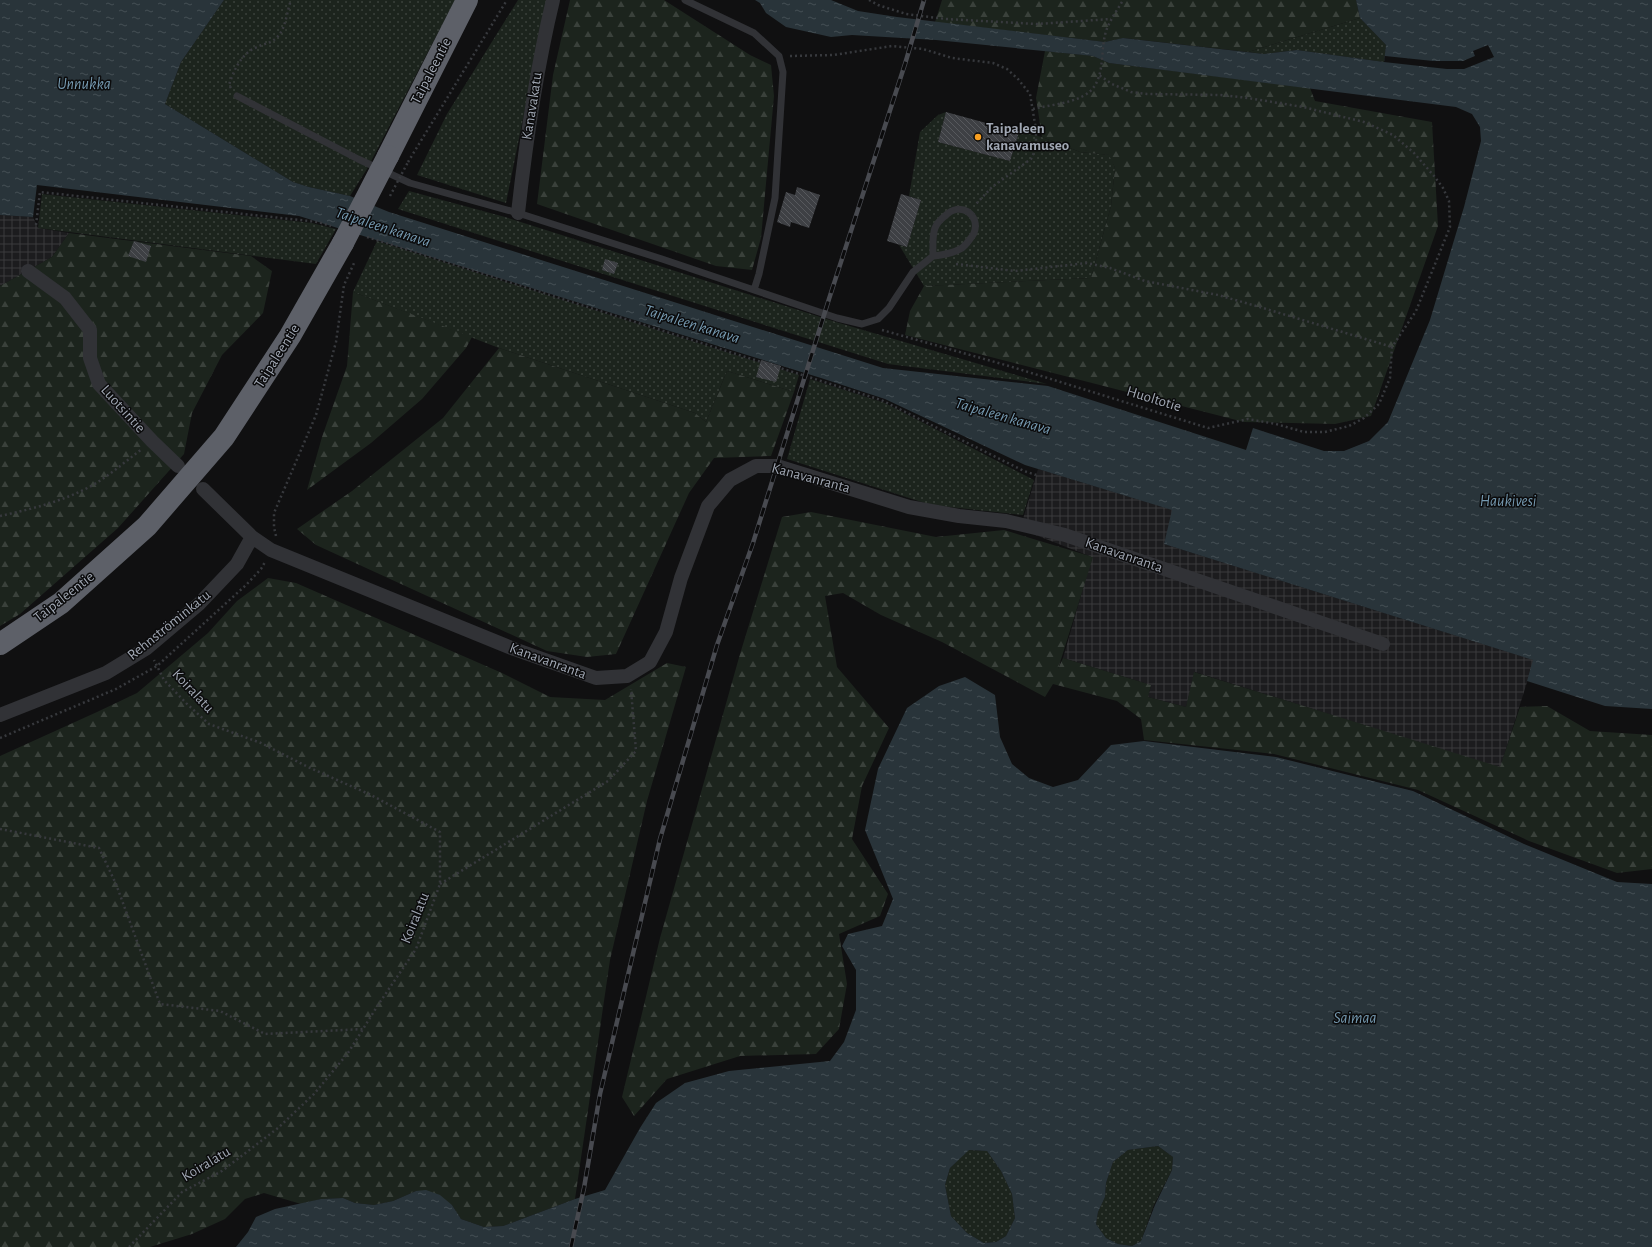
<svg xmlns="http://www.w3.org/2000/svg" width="1652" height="1247" font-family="'Alegreya Sans',sans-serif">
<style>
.industrial{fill:url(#industrial-grid)}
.grass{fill:url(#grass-dots)}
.forest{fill:url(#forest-firs)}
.water{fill:url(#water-ripples);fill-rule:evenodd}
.pier{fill:#101011}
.building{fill:url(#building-back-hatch)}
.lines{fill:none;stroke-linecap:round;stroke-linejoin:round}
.path{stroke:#37393d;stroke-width:2.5;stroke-dasharray:2 3;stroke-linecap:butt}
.lane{stroke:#313236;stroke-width:7}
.street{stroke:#313236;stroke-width:14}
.highway{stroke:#5d6068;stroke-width:22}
.rail-casing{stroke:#484a50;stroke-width:4.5}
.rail{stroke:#0b0b0c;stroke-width:3;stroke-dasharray:9;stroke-linecap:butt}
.path-bridge{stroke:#37393d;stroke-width:2.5;stroke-dasharray:2 3;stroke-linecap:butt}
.highway-bridge{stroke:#5d6068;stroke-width:22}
.poi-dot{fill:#f89f21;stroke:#0b0b0c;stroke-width:1.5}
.labels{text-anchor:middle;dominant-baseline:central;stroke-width:3;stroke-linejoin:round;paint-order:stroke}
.street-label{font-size:15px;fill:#a0a7b3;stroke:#0b0b0c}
.poi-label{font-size:15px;font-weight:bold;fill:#a0a7b3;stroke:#0b0b0c;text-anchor:start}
.water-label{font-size:16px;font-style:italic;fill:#7599b0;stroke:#0b0b0c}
</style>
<defs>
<pattern id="industrial-grid" width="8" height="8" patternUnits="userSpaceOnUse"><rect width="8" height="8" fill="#1c1c1e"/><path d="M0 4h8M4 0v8" fill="none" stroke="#3a3a3c"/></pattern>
<pattern id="grass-dots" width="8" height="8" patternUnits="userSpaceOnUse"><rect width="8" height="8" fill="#1c241d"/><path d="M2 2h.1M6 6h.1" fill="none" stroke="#3a413b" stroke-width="1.8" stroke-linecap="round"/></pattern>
<pattern id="forest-firs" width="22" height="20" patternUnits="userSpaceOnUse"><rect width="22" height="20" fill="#1c241d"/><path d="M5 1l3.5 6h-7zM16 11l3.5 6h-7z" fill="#3a413b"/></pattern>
<pattern id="water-ripples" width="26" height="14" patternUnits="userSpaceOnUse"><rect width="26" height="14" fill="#29343a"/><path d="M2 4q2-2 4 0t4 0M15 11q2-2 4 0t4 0" fill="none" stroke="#454f54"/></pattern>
<pattern id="building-back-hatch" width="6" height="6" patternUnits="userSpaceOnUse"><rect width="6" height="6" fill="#3e4044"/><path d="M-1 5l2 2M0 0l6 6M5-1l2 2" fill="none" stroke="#57595d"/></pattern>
</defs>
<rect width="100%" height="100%" fill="#101011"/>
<!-- industrial -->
<path class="industrial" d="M 0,215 L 33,217 L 38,228 L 69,233 L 52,257 L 0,286 Z
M 1038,469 L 1173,510 L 1164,544 L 1534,660 L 1500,768 L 1195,672 L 1186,707 L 1148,697 L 1151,685 L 1063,658 L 1092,557 L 1020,529 Z"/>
<!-- grass -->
<path class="grass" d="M 224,0 L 455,0 L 367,169 L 350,196 L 309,187 L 293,182 L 165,104 L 181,62 Z
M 518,0 L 547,0 L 506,203 L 417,175 L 447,114 Z
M 1360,18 L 1386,45 L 1384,62 L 1297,50 L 1264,54 L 1248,52 Z
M 946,112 L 938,142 L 1010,161 L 1019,132 L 1042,137 L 1080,152 L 1110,155 L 1115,168 L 1111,206 L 1091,278 L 924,286 L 899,245 L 907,247 L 921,200 L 909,196 L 920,132 L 938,115 Z
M 409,191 L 505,217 L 836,322 L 1047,384 L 888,364 L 398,209 Z
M 42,194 L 312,223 L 336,229 L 316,264 L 38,228 Z
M 377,241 L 799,375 L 794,392 L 727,371 L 706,422 L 695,413 L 499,348 L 353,292 Z
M 810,379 L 885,403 L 1034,480 L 1023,515 L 931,505 L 787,459 Z
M 1158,1146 L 1173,1157 L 1172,1170 L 1154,1205 L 1141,1241 L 1132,1246 L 1118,1244 L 1106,1238 L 1096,1224 L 1098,1212 L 1105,1197 L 1106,1183 L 1113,1162 L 1128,1150 Z
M 968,1150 L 987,1151 L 1001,1171 L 1012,1194 L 1015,1218 L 1006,1236 L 996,1242 L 984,1243 L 967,1233 L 951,1216 L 945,1185 L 950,1168 Z"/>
<!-- forest -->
<path class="forest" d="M 570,0 L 664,0 L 750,55 L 771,65 L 774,96 L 761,238 L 752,270 L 716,266 L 537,204 L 553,75 Z
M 942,0 L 1356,0 L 1360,18 L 1248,52 L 1124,38 L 1105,42 L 935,22 Z
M 1045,51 L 1093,56 L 1109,63 L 1310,88 L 1315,101 L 1432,122 L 1438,226 L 1371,416 L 1335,424 L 1244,422 L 905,335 L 910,311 L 924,286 L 1091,278 L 1111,206 L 1115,168 L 1109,155 L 1080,152 L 1042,137 L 1036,98 Z
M 69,233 L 251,256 L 272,271 L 263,313 L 222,355 L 192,413 L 184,454 L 118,528 L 20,614 L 0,626 L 0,286 L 52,257 Z
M 353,292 L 472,337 L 466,348 L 422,399 L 371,443 L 307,490 L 322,437 L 347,366 Z
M 499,348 L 695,413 L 706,422 L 727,371 L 794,392 L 771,456 L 714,458 L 689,493 L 616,654 L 587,657 L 547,651 L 316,545 L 297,529 L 352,491 L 443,418 Z
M 811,512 L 936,537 L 1004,530 L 1093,557 L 1058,669 L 1063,658 L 1151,685 L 1148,697 L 1186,707 L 1194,672 L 1500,767 L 1520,707 L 1547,706 L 1590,731 L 1652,735 L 1652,869 L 1617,873 L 1529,841 L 1418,790 L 1274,754 L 1144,740 L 1141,719 L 1117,701 L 1053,684 L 1045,697 L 942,642 L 881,615 L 843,593 L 825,596 L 837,667 L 889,728 L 862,786 L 852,839 L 888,894 L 880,916 L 839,934 L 847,984 L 839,1029 L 816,1054 L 740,1056 L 667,1079 L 634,1116 L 622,1097 L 660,938 L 740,654 L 782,517 Z
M 268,578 L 296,583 L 502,673 L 550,697 L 605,700 L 667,663 L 686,667 L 647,801 L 610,960 L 575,1199 L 503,1226 L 484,1227 L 461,1219 L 452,1205 L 416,1191 L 393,1201 L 374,1205 L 355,1203 L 343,1198 L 321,1199 L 301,1204 L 264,1193 L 245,1199 L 225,1219 L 192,1234 L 150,1247 L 0,1247 L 0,756 L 97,712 L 137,693 L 208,633 L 237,601 Z"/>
<!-- water -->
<path class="water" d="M 0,0 L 224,0 L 181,62 L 165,104 L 293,182 L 309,187 L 350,196 L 389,212 L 883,368 L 1048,386 L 1246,450 L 1253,428 L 1324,451 L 1344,451 L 1369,441 L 1388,422 L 1430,320 L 1464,207 L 1481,141 L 1480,127 L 1472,114 L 1456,107 L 1109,63 L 1093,56 L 936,40 L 852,35 L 831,37 L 786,27 L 766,13 L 760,3 L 755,0 L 831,0 L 858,11 L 897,17 L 1105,42 L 1123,38 L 1264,54 L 1297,50 L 1384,62 L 1386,45 L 1360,18 L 1356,0 L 1652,0 L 1652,709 L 1605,706 L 1527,681 L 1533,660 L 1164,544 L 1172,510 L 1025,465 L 885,399 L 821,378 L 299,216 L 37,185 L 33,217 L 0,215 Z
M 965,677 L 995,695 L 1000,737 L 1012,764 L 1029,778 L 1053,787 L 1078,780 L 1111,745 L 1144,741 L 1276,757 L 1413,791 L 1524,844 L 1617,882 L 1652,884 L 1652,1247 L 236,1247 L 248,1232 L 256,1217 L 275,1209 L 321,1199 L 343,1198 L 355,1203 L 374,1205 L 393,1201 L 416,1191 L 426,1190 L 440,1195 L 452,1205 L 461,1219 L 484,1227 L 503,1226 L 575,1199 L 605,1190 L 640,1128 L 656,1103 L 685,1083 L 729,1071 L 830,1061 L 844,1042 L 856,1010 L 856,970 L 842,946 L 848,934 L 882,926 L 893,899 L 865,830 L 878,769 L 907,708 L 939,686 ZM 1158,1146 L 1173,1157 L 1172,1170 L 1155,1205 L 1141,1241 L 1132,1246 L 1118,1244 L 1106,1238 L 1096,1224 L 1098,1212 L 1105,1197 L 1106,1183 L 1113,1162 L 1128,1150 ZM 969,1150 L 987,1151 L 1001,1171 L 1012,1194 L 1015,1218 L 1006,1236 L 996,1242 L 984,1243 L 967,1233 L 951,1216 L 945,1185 L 950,1168 Z"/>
<!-- pier -->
<path class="pier" d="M 1488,45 L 1494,57 L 1464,69 L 1447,69 L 1384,62 L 1385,56 L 1433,61 L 1463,61 L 1475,56 L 1473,51 Z"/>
<!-- building -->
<path class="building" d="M 946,112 L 1019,132 L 1010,161 L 938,142 Z
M 797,187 L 820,195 L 809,228 L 791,222 L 790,227 L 777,222 L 786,192 L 795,195 Z
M 901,194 L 921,200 L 907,247 L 887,241 Z
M 134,241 L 151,246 L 146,262 L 128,256 Z
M 605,259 L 618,263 L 614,274 L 602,270 Z
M 761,360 L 781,366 L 776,382 L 756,377 Z"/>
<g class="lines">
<!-- path -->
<path class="path" d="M 869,0 L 878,5 L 906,14 L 946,19 L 1037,24 L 1111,19
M 790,56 L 833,55 L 892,46 L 923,49 L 952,58 L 993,63 L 1007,69 L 1018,79 L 1030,94 L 1036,130 L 1036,148 L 1031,159 L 992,187 L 976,204
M 231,88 L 229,85 C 233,72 241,54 255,48 C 264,43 272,44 279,35 C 286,26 287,11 291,0
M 1033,109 C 1049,105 1068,104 1083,96 C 1106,85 1100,55 1105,35 C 1108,22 1117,11 1123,0
M 408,162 L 507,0
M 36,225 L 40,192 L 318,222 L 331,226
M 367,237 L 881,400 L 1024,471 L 1036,475
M 956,264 L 1015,271 L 1087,263 L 1110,268 L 1145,281 L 1218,295 L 1263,308 L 1392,347
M 882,330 L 1009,366 L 1208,428 L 1248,419 L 1276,424 L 1304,432 L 1325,432 L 1349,426 L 1364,418 L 1379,404 L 1390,378 L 1392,347 L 1416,311 L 1450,227 L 1449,201 L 1443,188 L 1434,176 L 1414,153 L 1393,135 L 1364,122 L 1303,107 L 1248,98 L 1221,95 L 1147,94 L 1131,92 L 1112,84 L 1099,75
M 0,516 C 32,509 64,501 93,485 C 110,475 126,461 142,449
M 276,536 L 274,527 L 274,513 L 316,415 L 336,342 L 344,285 L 355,261
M 0,738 L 116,689 L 157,666 L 246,585 L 261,569 L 265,562
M 0,829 L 99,848 L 116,884 L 160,1004 L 220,1011 L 265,1034 L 363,1029
M 440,884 L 608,781 L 636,751 L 631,689
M 129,1247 L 182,1192 L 222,1171 L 278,1128 L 314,1094 L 348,1053 L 378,1005 L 416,949 L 440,884 L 440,832 L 371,795 L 308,767 L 261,743 L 209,724 L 187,704 L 164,680 L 154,660"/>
<!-- lane -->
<path class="lane" d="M 685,0 L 754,33 L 779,56 L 783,72 L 775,198 L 759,274 L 754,290
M 237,96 L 358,159 L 410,183 L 518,213 L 662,259 L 837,318 L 862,324 L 878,319 L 889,308 L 913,272 L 933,256 C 933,247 932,236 935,228 C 937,223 941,219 945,216 C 960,200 981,215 974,233 C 973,236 969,240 967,243 C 965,245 963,248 960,249 C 952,254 942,255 933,256"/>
<!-- street -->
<path class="street" d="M 518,213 C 526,141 536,70 553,0
M 28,271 L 65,298 L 90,330 L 90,358 L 99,384 L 152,441 L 178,466
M 203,489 L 252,537 L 271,550 L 514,649 L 596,678 L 627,676 L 650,662 L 666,632 L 681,578 L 708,506 L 730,480 L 756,466 L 777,466 L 909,507 L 959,516 L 1006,521 L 1065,535 L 1383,644
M 0,715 L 106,673 L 147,648 L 199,604 L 237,564 L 252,537"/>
<!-- highway -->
<path class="highway" d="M 388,156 L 467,0
M 0,644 L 61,603 L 147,526 L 224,437 L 290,336 L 343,243"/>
<defs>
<path id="rail" d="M 571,1247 L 584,1188 L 600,1094 L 660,839 L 717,645 L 753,543 L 829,299 L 905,64 L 924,0"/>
</defs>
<!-- rail casing -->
<use href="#rail" class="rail-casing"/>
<!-- rail -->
<use href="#rail" class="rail"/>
<!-- path-bridge -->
<path class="path-bridge" d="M 390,196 L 408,162"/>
<!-- highway-bridge -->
<path class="highway-bridge" d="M 343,243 L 388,156"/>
</g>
<!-- markers -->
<circle class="poi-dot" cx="978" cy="137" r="4"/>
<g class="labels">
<!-- street labels -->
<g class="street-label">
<text transform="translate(431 71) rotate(-63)">Taipaleentie</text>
<text transform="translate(532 106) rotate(-81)">Kanavakatu</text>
<text transform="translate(277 356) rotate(-58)">Taipaleentie</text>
<text transform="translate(1154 399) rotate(17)">Huoltotie</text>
<text transform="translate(123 409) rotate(48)">Luotsintie</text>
<text transform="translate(811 478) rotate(15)">Kanavanranta</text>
<text transform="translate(1124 555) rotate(19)">Kanavanranta</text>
<text transform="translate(64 597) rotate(-38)">Taipaleentie</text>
<text transform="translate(169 625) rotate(-39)">Rehnströminkatu</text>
<text transform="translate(548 661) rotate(20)">Kanavanranta</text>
<text transform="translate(193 691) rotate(47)">Koiralatu</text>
<text transform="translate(415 918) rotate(-68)">Koiralatu</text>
<text transform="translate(206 1164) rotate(-31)">Koiralatu</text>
</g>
<!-- poi labels -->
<g class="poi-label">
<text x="986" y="128">Taipaleen<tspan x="986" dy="17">kanavamuseo</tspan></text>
</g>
<!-- water labels -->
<g class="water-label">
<text x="84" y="84">Unnukka</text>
<text transform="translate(383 227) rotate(18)">Taipaleen kanava</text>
<text transform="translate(692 324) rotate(17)">Taipaleen kanava</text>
<text transform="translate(1003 416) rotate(16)">Taipaleen kanava</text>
<text x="1508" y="501">Haukivesi</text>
<text x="1355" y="1018">Saimaa</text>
</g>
</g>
</svg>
